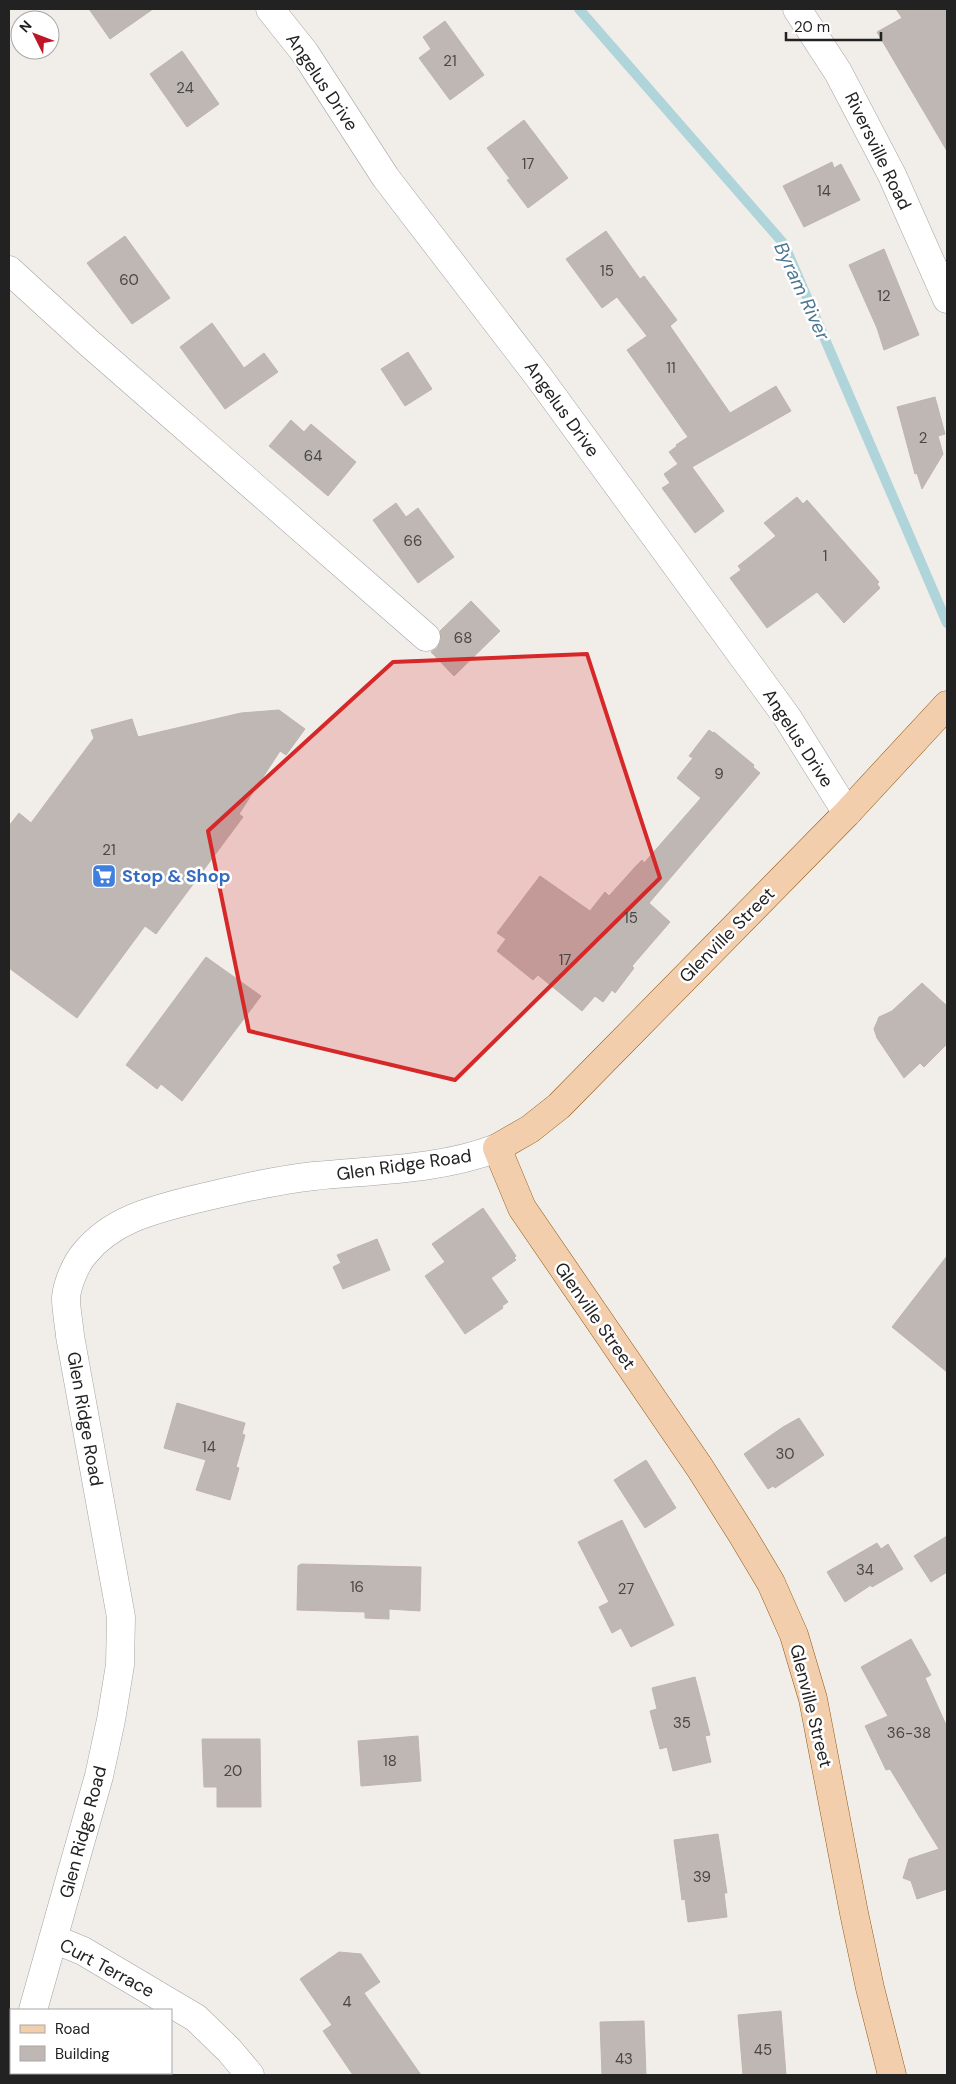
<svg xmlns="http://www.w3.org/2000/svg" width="956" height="2084" font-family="'DM Sans',sans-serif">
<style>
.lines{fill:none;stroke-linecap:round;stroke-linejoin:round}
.stream{stroke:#afd4da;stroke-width:10}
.building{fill:#beb7b3;stroke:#c1b4ae}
.minor-casing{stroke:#a3a3a3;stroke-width:29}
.major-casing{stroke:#905910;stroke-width:29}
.minor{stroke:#fff;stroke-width:28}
.major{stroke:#f3cead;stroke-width:28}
.marked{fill:#d62828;fill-opacity:0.2;stroke:#d62828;stroke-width:4;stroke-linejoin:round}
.labels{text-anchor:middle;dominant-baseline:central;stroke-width:5;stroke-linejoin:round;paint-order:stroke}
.number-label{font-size:15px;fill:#494746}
.street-label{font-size:18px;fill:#222;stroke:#fff}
.shop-label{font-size:18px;font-weight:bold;fill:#366cbe;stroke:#fff;text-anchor:start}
.water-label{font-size:19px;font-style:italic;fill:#4c7691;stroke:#fff}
</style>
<rect width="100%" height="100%" fill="#f1eeea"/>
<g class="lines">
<!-- stream -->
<path class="stream" d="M 579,9 L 784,244 L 947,623"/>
</g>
<!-- building -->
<path class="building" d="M 89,9 L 153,9 L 110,39 Z
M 896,9 L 947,9 L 947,151 L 877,32 L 902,18 Z
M 445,21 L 484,75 L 450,100 L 419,58 L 431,49 L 423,37 Z
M 182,51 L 219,104 L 187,127 L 150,74 Z
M 524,120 L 568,178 L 528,208 L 507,180 L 510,179 L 487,148 Z
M 832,162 L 834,168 L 841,164 L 860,200 L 804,227 L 783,186 Z
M 606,231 L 640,279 L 644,276 L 677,320 L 670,326 L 730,413 L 776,386 L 791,411 L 692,467 L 724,511 L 695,533 L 662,488 L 670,483 L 664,474 L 678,464 L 669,452 L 677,446 L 676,445 L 688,437 L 627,350 L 647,336 L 617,297 L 602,308 L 566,259 Z
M 125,236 L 170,298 L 132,324 L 87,263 Z
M 884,249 L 919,335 L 884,350 L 877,328 L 849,265 Z
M 212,323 L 244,368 L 264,353 L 278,372 L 225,409 L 180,347 Z
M 408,352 L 432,389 L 405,406 L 381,369 Z
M 935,397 L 945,434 L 938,436 L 943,454 L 922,489 L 917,473 L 915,474 L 897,407 Z
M 291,420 L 304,432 L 311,424 L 356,462 L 328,496 L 269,446 Z
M 797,497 L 803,504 L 807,500 L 879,582 L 877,584 L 880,588 L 844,623 L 817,592 L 767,628 L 730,578 L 741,570 L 738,566 L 776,536 L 764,523 Z
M 396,503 L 406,517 L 418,508 L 454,557 L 418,583 L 373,520 Z
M 471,601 L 500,631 L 454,676 L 431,652 L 437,648 L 441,640 L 440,631 Z
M 279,710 L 305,729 L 286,755 L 280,751 L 239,814 L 243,817 L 156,934 L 145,926 L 77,1018 L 9,968 L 9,826 L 19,813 L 31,823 L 94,738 L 91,730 L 132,719 L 138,737 L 241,713 Z
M 709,730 L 713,733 L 714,732 L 754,765 L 753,767 L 760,773 L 649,903 L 670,922 L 632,966 L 634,968 L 615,993 L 612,990 L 603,1002 L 595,996 L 582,1011 L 538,975 L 533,980 L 497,951 L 506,939 L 497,933 L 540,876 L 590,911 L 605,892 L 609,896 L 637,865 L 642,860 L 644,863 L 701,798 L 677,778 L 693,758 L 689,756 Z
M 206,957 L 261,996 L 182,1101 L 161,1084 L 157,1089 L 126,1065 Z
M 922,983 L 947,1006 L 947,1044 L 924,1067 L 920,1063 L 904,1078 L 877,1038 L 874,1029 L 879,1017 L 892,1011 Z
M 483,1208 L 516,1256 L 514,1258 L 516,1260 L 491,1278 L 508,1302 L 502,1306 L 503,1308 L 465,1334 L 425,1276 L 445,1262 L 432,1244 Z
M 377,1239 L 390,1270 L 343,1289 L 333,1267 L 341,1263 L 337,1255 Z
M 947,1256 L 947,1372 L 892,1327 Z
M 177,1403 L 245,1423 L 242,1434 L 245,1435 L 236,1467 L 239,1468 L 230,1500 L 196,1490 L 206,1460 L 164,1448 Z
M 799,1418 L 824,1455 L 775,1488 L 773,1486 L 768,1489 L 744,1454 L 783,1427 Z
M 646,1460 L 676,1508 L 645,1528 L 614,1480 Z
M 622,1520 L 674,1625 L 631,1647 L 621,1628 L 612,1633 L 599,1607 L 609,1602 L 578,1542 Z
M 947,1536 L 947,1572 L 931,1582 L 914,1556 Z
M 877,1543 L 881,1549 L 888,1544 L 903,1569 L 872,1587 L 871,1585 L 845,1602 L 827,1572 Z
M 301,1564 L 421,1567 L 420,1611 L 389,1609 L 389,1619 L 365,1618 L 365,1612 L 297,1610 L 298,1566 Z
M 911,1639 L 931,1675 L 925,1678 L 947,1727 L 947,1889 L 917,1899 L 911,1881 L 903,1878 L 909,1859 L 939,1849 L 890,1769 L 886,1770 L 865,1726 L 888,1716 L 861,1667 Z
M 695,1677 L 710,1735 L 705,1736 L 711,1762 L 673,1771 L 667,1747 L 660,1749 L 650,1711 L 657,1709 L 652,1688 Z
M 418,1736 L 421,1781 L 361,1786 L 358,1741 Z
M 202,1739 L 260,1739 L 261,1807 L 217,1807 L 217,1787 L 204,1787 Z
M 718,1834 L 727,1893 L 724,1893 L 727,1917 L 688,1922 L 685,1899 L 682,1900 L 674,1840 Z
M 339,1952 L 361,1954 L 380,1982 L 364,1993 L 421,2075 L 353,2075 L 323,2031 L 332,2025 L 300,1979 Z
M 781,2011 L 786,2075 L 743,2075 L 738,2015 Z
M 644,2021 L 646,2075 L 602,2075 L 600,2022 Z"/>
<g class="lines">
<defs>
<path id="minor" d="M 270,9 L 305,53 L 386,178 L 538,376 L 787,717 L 847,813
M 797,9 L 838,72 L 892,175 L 947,299
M 9,270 L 89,343 L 426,637
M 54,1939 L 83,1951 L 196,2018 L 229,2050 L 250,2075
M 33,2010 L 99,1776 L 111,1720 L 120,1665 L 121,1617 L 70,1336 C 69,1324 66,1310 66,1298 C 67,1284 76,1263 85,1253 C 111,1221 149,1211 188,1201 C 229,1191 271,1181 314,1176 C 375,1170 440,1170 497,1148
M 15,2075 L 15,2073"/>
<path id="major" d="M 892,2075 L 870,1988 L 854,1913 L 813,1699 L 794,1635 L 771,1583 L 743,1536 L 700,1468 L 522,1208 L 497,1148 L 530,1129 L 559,1106 L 847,813 L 947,705"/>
</defs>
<!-- minor casing -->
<use href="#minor" class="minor-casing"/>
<!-- major casing -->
<use href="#major" class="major-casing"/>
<!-- minor -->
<use href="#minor" class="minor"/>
<!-- major -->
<use href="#major" class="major"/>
</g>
<!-- marked area -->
<path class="marked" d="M 587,654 L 660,878 L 455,1080 L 249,1031 L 208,831 L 393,662 Z"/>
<!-- icons -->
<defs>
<symbol id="supermarket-square" viewBox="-11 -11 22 22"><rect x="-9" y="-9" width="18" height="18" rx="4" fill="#3f7fe0" stroke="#fff"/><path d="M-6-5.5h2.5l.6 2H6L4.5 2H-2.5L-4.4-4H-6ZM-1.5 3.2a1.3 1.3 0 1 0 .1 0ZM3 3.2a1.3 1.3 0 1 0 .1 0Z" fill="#fff"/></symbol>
</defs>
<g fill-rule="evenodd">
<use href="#supermarket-square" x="90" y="862" width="28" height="28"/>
</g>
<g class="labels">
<!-- number labels -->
<g class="number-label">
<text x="450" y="61">21</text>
<text x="185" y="88">24</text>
<text x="528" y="164">17</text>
<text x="824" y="191">14</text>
<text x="607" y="271">15</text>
<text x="129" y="280">60</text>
<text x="884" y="296">12</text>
<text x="671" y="368">11</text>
<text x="923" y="438">2</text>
<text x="313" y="456">64</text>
<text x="413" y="541">66</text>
<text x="825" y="556">1</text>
<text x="463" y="638">68</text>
<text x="719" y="774">9</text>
<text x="109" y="850">21</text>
<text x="631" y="918">15</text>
<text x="565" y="960">17</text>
<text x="209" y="1447">14</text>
<text x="785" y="1454">30</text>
<text x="865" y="1570">34</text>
<text x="357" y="1587">16</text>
<text x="626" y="1589">27</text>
<text x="682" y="1723">35</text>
<text x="909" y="1733">36-38</text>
<text x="390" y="1761">18</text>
<text x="233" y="1771">20</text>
<text x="702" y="1877">39</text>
<text x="347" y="2002">4</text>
<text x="763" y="2050">45</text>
<text x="624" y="2059">43</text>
</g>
<!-- street labels -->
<g class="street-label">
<text transform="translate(322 82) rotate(56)">Angelus Drive</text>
<text transform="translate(878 151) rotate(64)">Riversville Road</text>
<text transform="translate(562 409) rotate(54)">Angelus Drive</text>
<text transform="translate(798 738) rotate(57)">Angelus Drive</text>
<text transform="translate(727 935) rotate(-45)">Glenville Street</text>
<text transform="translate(404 1165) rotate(-8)">Glen Ridge Road</text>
<text transform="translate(595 1316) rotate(55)">Glenville Street</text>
<text transform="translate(85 1419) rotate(80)">Glen Ridge Road</text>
<text transform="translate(811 1706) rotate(76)">Glenville Street</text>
<text transform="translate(83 1832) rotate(-75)">Glen Ridge Road</text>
<text transform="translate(107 1968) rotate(28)">Curt Terrace</text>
</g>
<!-- shop labels -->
<g class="shop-label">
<text x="122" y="876">Stop &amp; Shop</text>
</g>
<!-- water labels -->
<g class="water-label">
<text transform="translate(802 291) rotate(65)">Byram River</text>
</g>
</g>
<!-- border -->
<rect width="956" height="2084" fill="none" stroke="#222222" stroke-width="20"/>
<!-- legend -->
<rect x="10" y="2009" width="162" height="65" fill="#ffffff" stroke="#a7a7a7"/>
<rect x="20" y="2025" width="25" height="8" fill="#f3cead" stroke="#a7a7a7"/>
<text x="55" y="2034" font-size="15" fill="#222222">Road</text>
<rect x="20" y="2046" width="25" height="15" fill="#beb7b3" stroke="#a7a7a7"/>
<text x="55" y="2059" font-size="15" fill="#222222">Building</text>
<!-- north arrow -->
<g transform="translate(35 35) rotate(312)"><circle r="24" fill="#ffffff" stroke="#a7a7a7"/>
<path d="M0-4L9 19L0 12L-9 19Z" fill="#be1626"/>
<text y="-8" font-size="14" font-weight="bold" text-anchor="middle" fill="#222222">N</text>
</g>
<!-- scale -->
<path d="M786 32v8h95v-8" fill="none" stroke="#222222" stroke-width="2.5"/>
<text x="794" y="32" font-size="15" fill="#222222" stroke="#ffffff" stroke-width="4" paint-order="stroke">20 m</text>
</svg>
